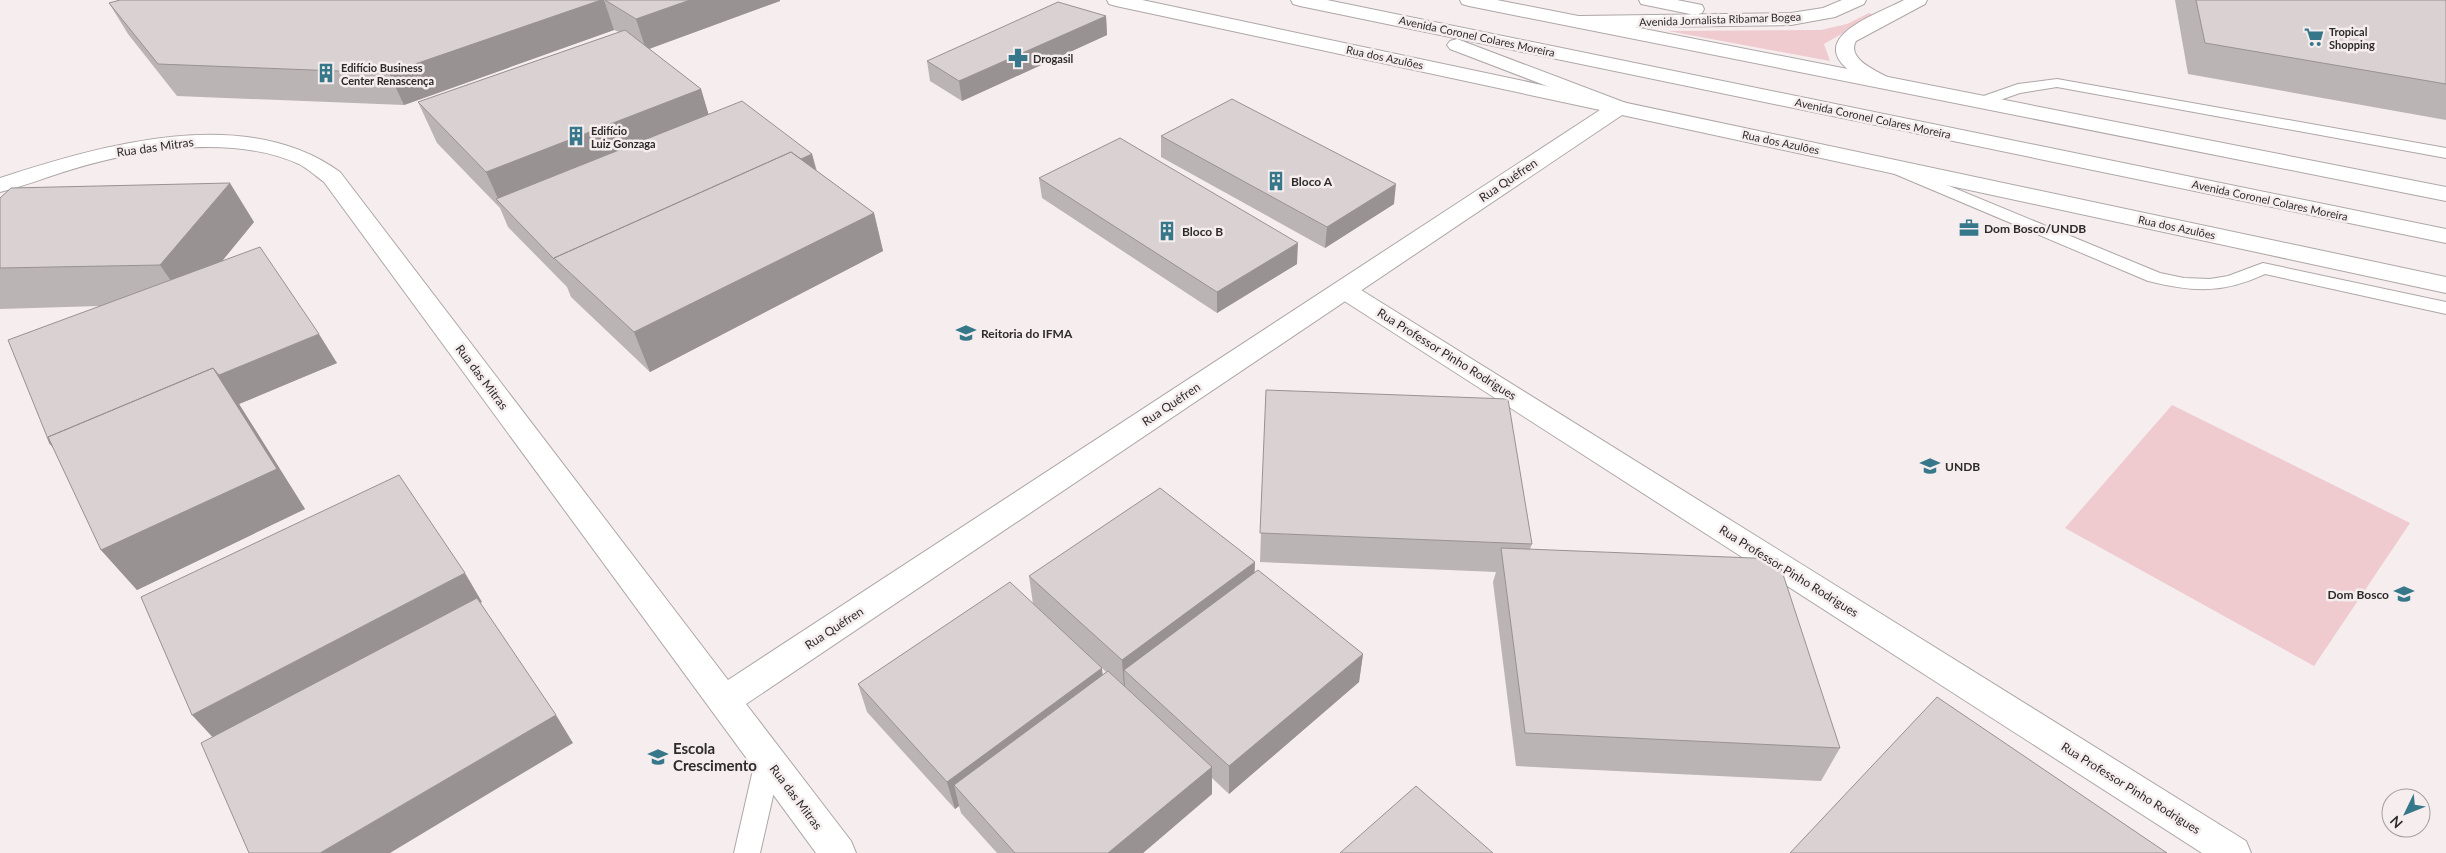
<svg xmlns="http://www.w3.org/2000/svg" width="2446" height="853" font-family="Lato,sans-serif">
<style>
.green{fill:#efcbcf}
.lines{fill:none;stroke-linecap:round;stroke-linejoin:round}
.lane-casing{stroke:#aea6a7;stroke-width:2}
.street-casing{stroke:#aea6a7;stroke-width:2}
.secondary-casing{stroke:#aea6a7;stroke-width:2}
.primary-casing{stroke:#aea6a7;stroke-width:2}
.lane{fill:#fff;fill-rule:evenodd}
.street{fill:#fff;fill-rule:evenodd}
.secondary{fill:#fff;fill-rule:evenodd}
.primary{fill:#fff;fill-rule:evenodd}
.wall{fill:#bbb4b5;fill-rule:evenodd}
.shaded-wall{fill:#989293}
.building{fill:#d9d1d2;stroke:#989293}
.labels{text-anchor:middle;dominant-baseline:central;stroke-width:5;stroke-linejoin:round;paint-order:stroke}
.far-street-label{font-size:11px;fill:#2e2b2b;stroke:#f5edee}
.far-poi-label{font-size:11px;font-weight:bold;fill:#2e2b2b;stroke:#f5edee;text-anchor:start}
.street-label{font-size:12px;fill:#2e2b2b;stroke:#f5edee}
.poi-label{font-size:12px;font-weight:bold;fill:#2e2b2b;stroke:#f5edee;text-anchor:start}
.near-poi-label{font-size:15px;font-weight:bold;fill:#2e2b2b;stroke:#f5edee;text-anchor:start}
</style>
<rect width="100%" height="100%" fill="#f5edee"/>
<!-- green -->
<path class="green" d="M 1869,13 L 1874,15 L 1824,44 L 1830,61 L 1668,31 L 1821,30 L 1847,24 Z
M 2172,405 L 2410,523 L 2314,666 L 2065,528 Z"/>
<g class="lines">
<defs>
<path id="lane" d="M 2057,79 L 2446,148 L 2446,158 L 2057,87 L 2020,93 L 1980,107 L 1972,102 L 1975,99 L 2018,84 Z
M 1896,164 L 2160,273 L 2184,278 L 2210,279 L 2228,276 L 2263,263 L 2446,302 L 2446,314 L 2265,274 C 2222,294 2193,292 2148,281 L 1890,172 L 1888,169 Z
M 768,750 L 777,753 L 781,761 L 760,853 L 734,853 L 755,761 L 759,753 Z"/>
<path id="street" d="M 1344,282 L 1353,285 L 2246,841 L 2251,853 L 2202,853 L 1335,295 L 1332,290 L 1335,285 Z"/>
<path id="secondary" d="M 1107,0 L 1142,0 L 2446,277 L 2446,293 L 1622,115 L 746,704 L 851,841 L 856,853 L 816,853 L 324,182 C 316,176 308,169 299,164 C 233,134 140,149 73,169 C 49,176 25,186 0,192 L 0,178 C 102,145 245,103 340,172 L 728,680 L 1600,110 L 1116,6 L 1109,4 Z
M 1639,0 L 1677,0 L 1702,5 L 1704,9 L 1702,13 L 1695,15 L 1641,4 Z
M 1842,0 L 1866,0 L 1864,4 L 1835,17 L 1791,25 L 1580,28 L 1573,26 L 1571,22 L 1573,18 L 1580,16 L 1791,13 L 1823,8 Z
M 1904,0 L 1927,0 L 1925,4 L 1856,41 C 1846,59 1877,71 1889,78 L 1892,82 L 1889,86 C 1876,90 1865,81 1854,74 C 1802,38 1876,15 1904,0 Z"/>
<path id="primary" d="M 1291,0 L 1327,0 L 2446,229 L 2446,243 L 1300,6 L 1293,4 Z
M 1460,0 L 1497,0 L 2446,187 L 2446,201 L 1469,6 L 1462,4 Z
M 1457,39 L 1626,103 L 1629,107 L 1626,111 L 1619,113 L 1612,111 L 1450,49 L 1447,45 L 1450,41 Z"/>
</defs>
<!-- lane casing -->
<use href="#lane" class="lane-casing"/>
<!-- street casing -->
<use href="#street" class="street-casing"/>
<!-- secondary casing -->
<use href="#secondary" class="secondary-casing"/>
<!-- primary casing -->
<use href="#primary" class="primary-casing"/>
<!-- lane -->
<use href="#lane" class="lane"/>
<!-- street -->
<use href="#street" class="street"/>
<!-- secondary -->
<use href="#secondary" class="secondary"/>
<!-- primary -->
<use href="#primary" class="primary"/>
</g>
<!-- wall -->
<path class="wall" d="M 120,0 L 780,0 L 780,1 L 649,49 L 701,89 L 708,114 L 812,154 L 817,171 L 874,213 L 883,251 L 650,372 L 571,297 L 567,287 L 508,227 L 500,208 L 437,143 L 418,102 L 619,32 L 614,30 L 404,105 L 177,96 L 128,34 L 109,3 Z
M 2175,0 L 2446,0 L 2446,120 L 2188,74 Z
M 1106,16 L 1107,35 L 962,101 L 930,81 L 927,61 Z
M 1161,136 L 1394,204 L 1325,248 L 1161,157 Z
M 1039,178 L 1297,264 L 1217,313 L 1042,198 Z
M 0,198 L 254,222 L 222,261 L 337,363 L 239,404 L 305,509 L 137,590 L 101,550 L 54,449 L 50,444 L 99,306 L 0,309 Z
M 1266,390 L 1532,544 L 1530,549 L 1840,748 L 1821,781 L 1516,766 L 1493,582 L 1496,572 L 1260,562 Z
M 1254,572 L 1363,654 L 1359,682 L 1229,794 L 1212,778 L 1212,794 L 1143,853 L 997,853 L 961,813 L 959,806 L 955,809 L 867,712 L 858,684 L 1033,604 L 1029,576 ZM 1102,668 L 1106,672 L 1102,675 Z"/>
<!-- shaded-wall -->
<path class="shaded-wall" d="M 601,0 L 604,0 L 614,30 L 404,105 L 389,73 Z
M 690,0 L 780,0 L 780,1 L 646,50 L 636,19 Z
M 1106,16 L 1107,35 L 962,101 L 959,81 Z
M 701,89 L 713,129 L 500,203 L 486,172 Z
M 812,154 L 819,182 L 560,263 Z
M 230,183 L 254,222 L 187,304 L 160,265 Z
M 1396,184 L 1394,204 L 1325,248 L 1327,227 Z
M 874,213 L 883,251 L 650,372 L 634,332 Z
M 1298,243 L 1297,264 L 1217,313 L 1217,292 Z
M 319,334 L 337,363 L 239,404 L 305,509 L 137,590 L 101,550 L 75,474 L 50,444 Z
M 1255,562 L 1254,591 L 1124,670 L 1125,688 L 1124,689 L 1122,660 Z
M 465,573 L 482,602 L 218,743 L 192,715 Z
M 1363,654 L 1359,682 L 1229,794 L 1229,766 Z
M 1102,668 L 1105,696 L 954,785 L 959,806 L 955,809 L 947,782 Z
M 556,715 L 573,743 L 390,853 L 320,853 Z
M 1212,767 L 1212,794 L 1143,853 L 1108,853 Z"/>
<!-- building -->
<path class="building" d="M 120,0 L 601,0 L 389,73 L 158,64 L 109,3 Z
M 605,0 L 690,0 L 636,19 Z
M 2196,0 L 2446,0 L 2446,84 L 2205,43 Z
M 1058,2 L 1106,16 L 959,81 L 927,61 Z
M 625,30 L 701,89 L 486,172 L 418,102 Z
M 1232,99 L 1396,184 L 1327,227 L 1161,136 Z
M 742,101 L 812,154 L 801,159 L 791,152 L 554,258 L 554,259 L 496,199 Z
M 1120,138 L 1298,243 L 1217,292 L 1039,178 Z
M 791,152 L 874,213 L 634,332 L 554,258 Z
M 230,183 L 160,265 L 0,268 L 0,198 L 11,188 Z
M 260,247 L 319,334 L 219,375 L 213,368 L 48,437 L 51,444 L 50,444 L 8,340 Z
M 213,368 L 277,469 L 101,550 L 48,437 Z
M 1266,390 L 1508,399 L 1532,544 L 1260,533 Z
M 399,475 L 465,573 L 192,715 L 141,597 Z
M 1160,488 L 1255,562 L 1122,660 L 1029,576 Z
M 1501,548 L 1778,559 L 1840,748 L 1525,733 Z
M 1258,570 L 1363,654 L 1229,766 L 1124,670 Z
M 1010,582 L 1102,668 L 947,782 L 858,684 Z
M 477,598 L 556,715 L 320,853 L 249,853 L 201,743 Z
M 1108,671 L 1212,767 L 1108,853 L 1015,853 L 954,785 Z
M 1937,697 L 2167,853 L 1790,853 Z
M 1416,786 L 1493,853 L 1340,853 Z"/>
<!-- icons -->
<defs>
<symbol id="supermarket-bare" viewBox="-9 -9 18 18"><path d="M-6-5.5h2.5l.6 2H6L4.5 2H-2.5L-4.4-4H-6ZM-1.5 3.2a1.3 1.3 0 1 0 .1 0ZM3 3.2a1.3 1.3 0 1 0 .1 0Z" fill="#36788a" stroke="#f5edee" stroke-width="2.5" paint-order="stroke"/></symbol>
<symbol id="pharmacy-bare" viewBox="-9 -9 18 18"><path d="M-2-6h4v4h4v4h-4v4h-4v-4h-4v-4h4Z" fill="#36788a" stroke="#f5edee" stroke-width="2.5" paint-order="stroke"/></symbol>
<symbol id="building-bare" viewBox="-9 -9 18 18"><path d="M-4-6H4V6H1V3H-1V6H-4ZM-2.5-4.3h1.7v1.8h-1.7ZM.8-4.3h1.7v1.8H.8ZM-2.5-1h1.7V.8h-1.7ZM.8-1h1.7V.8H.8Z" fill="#36788a" stroke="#f5edee" stroke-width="2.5" paint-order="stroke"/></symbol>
<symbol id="office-bare" viewBox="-9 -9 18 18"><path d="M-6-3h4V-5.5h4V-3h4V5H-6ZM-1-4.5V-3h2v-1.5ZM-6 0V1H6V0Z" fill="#36788a" stroke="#f5edee" stroke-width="2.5" paint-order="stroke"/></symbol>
<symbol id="university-bare" viewBox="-9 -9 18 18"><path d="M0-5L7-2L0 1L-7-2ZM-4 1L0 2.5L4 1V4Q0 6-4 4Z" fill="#36788a" stroke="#f5edee" stroke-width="2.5" paint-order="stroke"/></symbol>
<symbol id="school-bare" viewBox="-9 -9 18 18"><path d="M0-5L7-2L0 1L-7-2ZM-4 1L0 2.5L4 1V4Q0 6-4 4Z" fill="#36788a" stroke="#f5edee" stroke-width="2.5" paint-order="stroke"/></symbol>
</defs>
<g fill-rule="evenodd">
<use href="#supermarket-bare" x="2300" y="23" width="28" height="28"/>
<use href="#pharmacy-bare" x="1004" y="44" width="28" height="28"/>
<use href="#building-bare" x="312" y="59" width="28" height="28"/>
<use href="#building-bare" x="562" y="122" width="28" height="28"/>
<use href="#building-bare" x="1262" y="167" width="28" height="28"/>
<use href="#office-bare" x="1955" y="214" width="28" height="28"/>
<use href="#building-bare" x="1153" y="217" width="28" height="28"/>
<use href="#university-bare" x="952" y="319" width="28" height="28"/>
<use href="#university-bare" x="1916" y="452" width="28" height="28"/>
<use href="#school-bare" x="2390" y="580" width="28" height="28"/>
<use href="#school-bare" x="644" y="743" width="28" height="28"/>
</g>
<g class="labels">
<!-- far-street labels -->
<g class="far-street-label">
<text transform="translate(1720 19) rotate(-2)">Avenida Jornalista Ribamar Bogea</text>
<text transform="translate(1477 36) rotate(12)">Avenida Coronel Colares Moreira</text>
<text transform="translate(1385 57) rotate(12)">Rua dos Azulões</text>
<text transform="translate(1873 118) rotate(12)">Avenida Coronel Colares Moreira</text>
<text transform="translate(1781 142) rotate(12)">Rua dos Azulões</text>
<text transform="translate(2270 200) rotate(12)">Avenida Coronel Colares Moreira</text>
<text transform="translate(2177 227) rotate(12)">Rua dos Azulões</text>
</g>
<!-- far-poi labels -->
<g class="far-poi-label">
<text x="2329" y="31">Tropical<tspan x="2329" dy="13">Shopping</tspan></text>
<text x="1033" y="58">Drogasil</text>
<text x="341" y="67">Edifício Business<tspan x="341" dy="13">Center Renascença</tspan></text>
<text x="591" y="130">Edifício<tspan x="591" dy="13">Luiz Gonzaga</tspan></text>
</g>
<!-- street labels -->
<g class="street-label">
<text transform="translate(155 147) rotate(-8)">Rua das Mitras</text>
<text transform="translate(1508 180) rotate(-34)">Rua Quéfren</text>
<text transform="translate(1447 354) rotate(32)">Rua Professor Pinho Rodrigues</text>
<text transform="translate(482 377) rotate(53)">Rua das Mitras</text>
<text transform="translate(1171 404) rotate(-34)">Rua Quéfren</text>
<text transform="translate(1789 571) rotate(32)">Rua Professor Pinho Rodrigues</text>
<text transform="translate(834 628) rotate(-33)">Rua Quéfren</text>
<text transform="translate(2131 788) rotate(32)">Rua Professor Pinho Rodrigues</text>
<text transform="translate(796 797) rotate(53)">Rua das Mitras</text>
</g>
<!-- poi labels -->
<g class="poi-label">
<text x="1291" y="181">Bloco A</text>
<text x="1984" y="228">Dom Bosco/UNDB</text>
<text x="1182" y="231">Bloco B</text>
<text x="981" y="333">Reitoria do IFMA</text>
<text x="1945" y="466">UNDB</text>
<text x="2389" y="594" text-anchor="end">Dom Bosco</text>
</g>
<!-- near-poi labels -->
<g class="near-poi-label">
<text x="673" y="748">Escola<tspan x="673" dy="17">Crescimento</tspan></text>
</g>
</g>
<!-- north arrow -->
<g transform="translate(2406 813) rotate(227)"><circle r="24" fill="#f5edee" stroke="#a59fa0"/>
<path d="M0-4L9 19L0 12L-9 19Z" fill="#36788a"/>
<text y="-8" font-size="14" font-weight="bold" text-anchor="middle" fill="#2e2b2b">N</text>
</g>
</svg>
